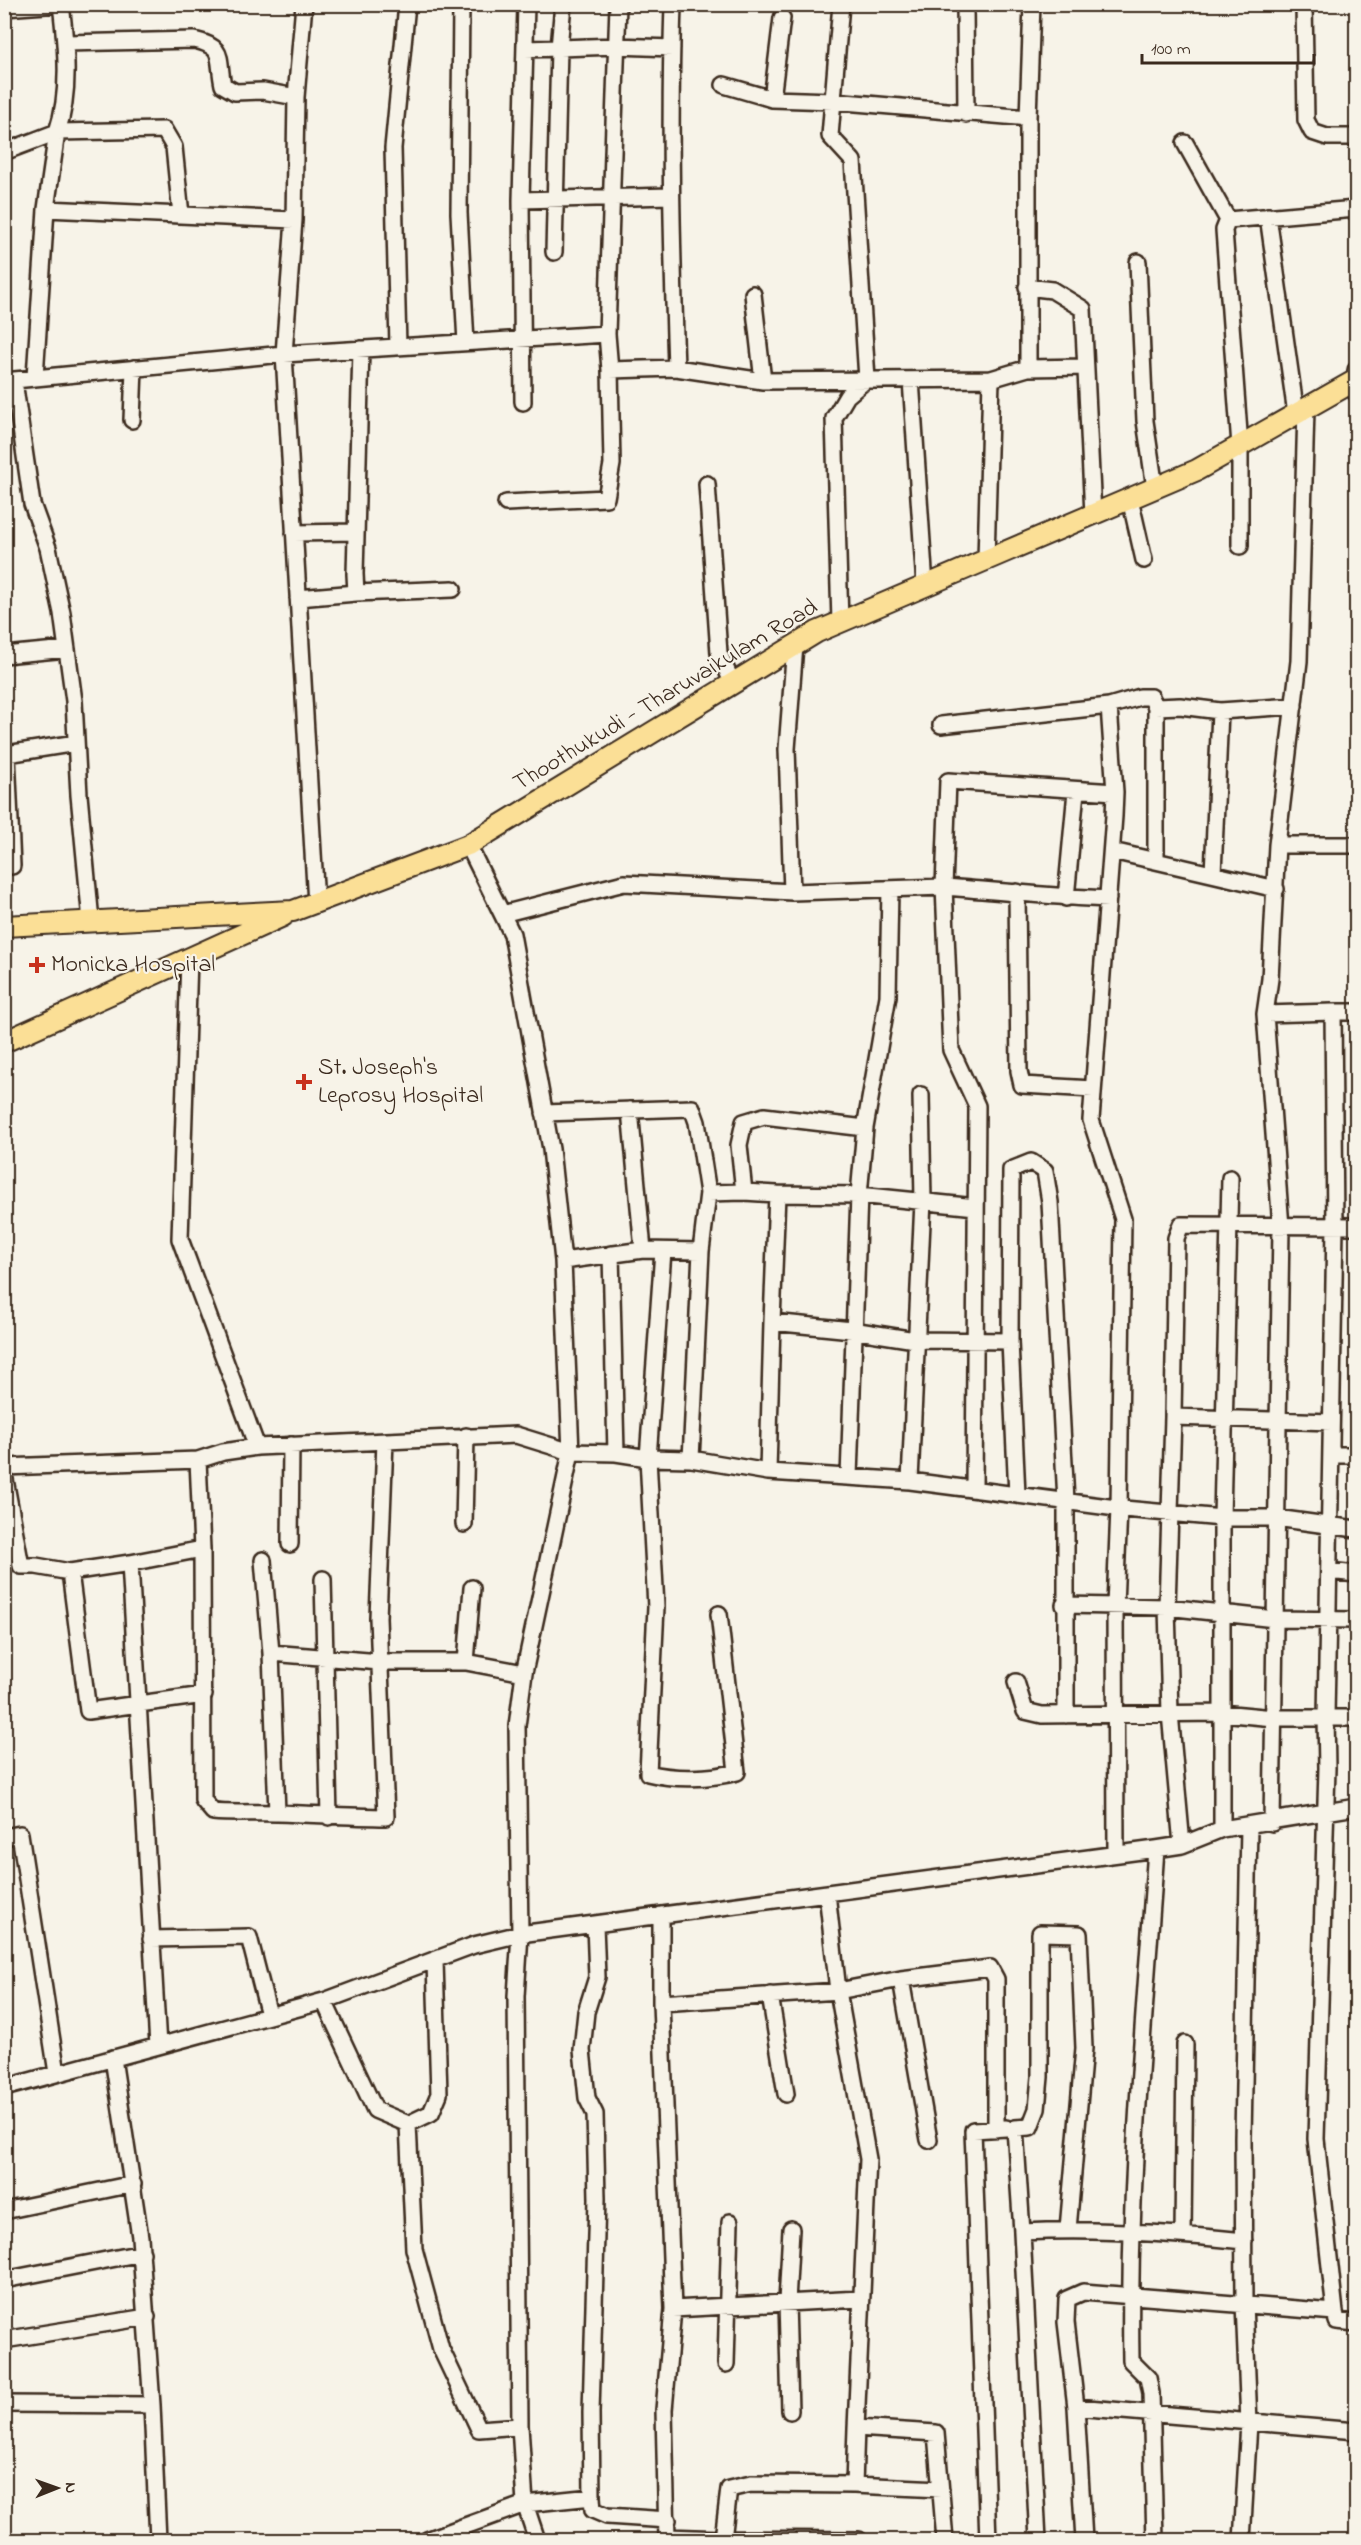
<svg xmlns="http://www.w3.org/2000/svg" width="1361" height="2545" font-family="'Indie Flower',sans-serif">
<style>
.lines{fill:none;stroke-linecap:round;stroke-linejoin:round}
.minor-casing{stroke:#3b2a1e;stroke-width:20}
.major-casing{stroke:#3b2a1e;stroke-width:24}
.minor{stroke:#f7f3e8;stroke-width:15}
.major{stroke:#fbdf96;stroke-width:20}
.poi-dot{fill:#c8321e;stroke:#f7f3e8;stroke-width:2}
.labels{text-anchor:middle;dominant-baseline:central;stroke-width:4.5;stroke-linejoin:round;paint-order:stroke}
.street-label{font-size:24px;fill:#3b2a1e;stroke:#f7f3e8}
.poi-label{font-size:24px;fill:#3b2a1e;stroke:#f7f3e8;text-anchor:start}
</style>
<rect width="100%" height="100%" fill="#f7f3e8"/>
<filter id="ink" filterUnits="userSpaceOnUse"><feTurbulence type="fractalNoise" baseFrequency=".0167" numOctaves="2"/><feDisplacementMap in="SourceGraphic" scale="12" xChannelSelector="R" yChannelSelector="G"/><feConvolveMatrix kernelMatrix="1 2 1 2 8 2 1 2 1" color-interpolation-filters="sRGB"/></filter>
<g filter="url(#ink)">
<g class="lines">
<defs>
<path id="minor" d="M 304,4 L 296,97 L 294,220 L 284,354 L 607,334 L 610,370 L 676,368
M 461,4 L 459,213 L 466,343
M 673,4 C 669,126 672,246 676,368 L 763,381 L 991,379
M 965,4 L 966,114
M 1304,4 L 1306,120 L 1312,132 L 1327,137 L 1356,137
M 4,8 L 60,4
M 66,43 L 194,40 C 226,47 217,58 223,85 L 235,92 L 263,91 L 296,97
M 525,49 L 559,48 L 563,4
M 724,85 L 772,99 L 833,101 L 1028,118
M 772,99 L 782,18
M 1185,143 L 1228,220
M 4,152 L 57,132 C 71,92 66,46 61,4
M 521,200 L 526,4
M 46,209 L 57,132 L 164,130 L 174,147 L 181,215
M 1268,216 L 1296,414
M 554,252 L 559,48 L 617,46 L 672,48
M 1138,262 L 1145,421 L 1155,488
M 1027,287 L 1052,290 L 1083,309 L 1093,515
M 753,294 L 763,381
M 607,334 L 618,4
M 398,346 L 393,148 L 407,4
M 1028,368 L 1085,367
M 1356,370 L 1356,393
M 35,377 L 46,209 L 294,220
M 911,380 L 925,586
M 4,381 L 284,354 L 316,904
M 14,381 L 32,504 L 48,548 L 62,613 L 74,701 L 79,795 L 91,921
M 523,402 L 521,200 L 670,196
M 132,420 L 134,368
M 707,484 L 719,653 L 732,682
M 1130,499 L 1144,560
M 506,503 L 606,498 L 612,464 L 610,370
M 294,533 L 356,532
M 1240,546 L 1240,446 L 1224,230 L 1228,220 L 1356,209
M 986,560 L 991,379 L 1028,368 L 1028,118 L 1032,4
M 356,593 L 453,589
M 298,598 L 356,593 L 355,574 L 361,349
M 840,622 L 834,418 L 847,396 L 867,379 L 853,161 L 830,136 L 841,4
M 795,645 L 787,749 L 792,892 L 944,887 L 948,781 L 1115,792
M 4,655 L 67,649
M 1109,706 L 1140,697 L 1151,697 L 1156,707 L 1156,861
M 1156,707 L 1180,706 L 1220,711 L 1294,706
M 941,725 L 1109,706 L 1115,792 L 1114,816 L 1091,1120 L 1123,1219 L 1119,1508 L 1115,1606 L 1116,1854
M 468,845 L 512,934 L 551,1149 L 563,1261 L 571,1452 L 524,1673 L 517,1726 L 520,1934 L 516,1996 L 520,2426 L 525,2504 L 537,2540
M 1277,845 L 1356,845
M 1111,855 L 1121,853 L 1276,889
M 12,866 L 7,754 L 76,743
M 1213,874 L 1220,711
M 1017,892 L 1019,1071 L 1022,1085 L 1093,1089
M 1066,898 L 1076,791
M 502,914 L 624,883 L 792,892
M 189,959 L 180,1239 L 257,1447
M 1265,1014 L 1333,1012
M 630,1110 L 643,1250
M 544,1113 L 692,1108 L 697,1122 L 708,1193
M 777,1194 L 744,1192 L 739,1145 L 744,1122 L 764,1116 L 865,1128
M 663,1251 L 648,1458 L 656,1607 L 648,1773 C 675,1780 710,1779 737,1772 L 719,1614
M 611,1254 L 616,1453
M 563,1261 L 643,1250 L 701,1251
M 772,1322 L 777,1194 L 859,1195 L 976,1207
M 1173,1417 L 1331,1422
M 1331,1455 L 1356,1455
M 691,1459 L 701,1251 L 708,1193 L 744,1192
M 4,1467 L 198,1460
M 768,1472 L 772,1322 L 852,1330 L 915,1340 L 1010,1341
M 4,1474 L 21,1566 L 36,1566 L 70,1572
M 849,1477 L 859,1195 L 865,1128 L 888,996 L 890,889
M 910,1481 L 923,1201 L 921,1095
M 974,1489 L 977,1106 L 951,1050 L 944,887 C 999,891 1053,897 1108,899
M 1017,1495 L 1010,1341 L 1011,1170 L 1031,1162 L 1045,1171 L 1050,1202 L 1066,1501 L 1066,1715
M 464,1524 L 466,1436
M 290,1544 L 291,1445
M 202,1549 L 203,1800 L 213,1812 C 235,1814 256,1812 278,1813 C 314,1814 350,1817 386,1817 L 378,1618 L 385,1441
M 263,1560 L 271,1653
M 130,1563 L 70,1572 L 88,1711 L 204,1695
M 1329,1571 L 1356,1574
M 323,1579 L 329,1817
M 1064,1605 L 1167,1607 L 1275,1619 L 1356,1620
M 466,1662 L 524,1673
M 1016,1682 L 1025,1711 L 1042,1715 L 1221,1713 L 1274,1718 L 1356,1718
M 277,1813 L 271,1653 L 380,1662 L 466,1662 L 472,1588
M 1272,1823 L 1281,1227 L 1265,1014 L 1270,979 L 1277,845 L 1299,661 L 1306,409
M 1222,1829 L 1222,1518 L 1230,1178
M 4,1837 L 20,1834 L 57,2073
M 1182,1845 L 1170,1713 L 1167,1607 L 1173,1417 L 1176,1238 L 1181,1225 L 1356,1226
M 827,1893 L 838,1991 L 868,2159 L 856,2428 L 936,2433 L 945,2540
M 661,1915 L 661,2003 L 673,2309 L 664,2410 L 667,2540
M 151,1939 L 249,1937 L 269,2015
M 901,1979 L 929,2140
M 770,1995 L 786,2094
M 324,2001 L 375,2110 L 408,2124 L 431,2113 L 439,2094 L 435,1961
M 661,2003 L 838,1991 L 901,1979 L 990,1968 L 996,1979 L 996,2129
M 158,2046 L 130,1563 L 202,1549 L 198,1460 L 223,1452 L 257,1447 L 516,1435 L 571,1452 L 616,1453 L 648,1458 L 691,1459 L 768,1472 L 910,1481 L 1124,1509 L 1222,1518 L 1276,1518 L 1356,1529
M 113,2058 L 140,2237 L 152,2405 L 158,2540
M 4,2088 L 324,2001 L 474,1945 L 520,1934 L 1156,1849 L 1182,1845 L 1222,1829 L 1356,1807
M 408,2124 L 414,2249 L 441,2349 L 479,2429 L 520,2426
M 4,2211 L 133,2184
M 1022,2232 L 1015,2128 L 1030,2127 L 1037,2109 L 1040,2077 L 1040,1933 L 1079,1934 L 1084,2048 L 1068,2229
M 1183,2234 L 1185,2044
M 4,2280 L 142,2253
M 673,2309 L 860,2299
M 1335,2312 L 1316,2139 L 1327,1768 L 1326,1717 L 1335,1227 L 1333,1012 L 1356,1012
M 4,2340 L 147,2317
M 726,2364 L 730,2222
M 4,2404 L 152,2405
M 1076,2407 L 1356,2431
M 790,2411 L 787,2302 L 791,2229
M 856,2428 L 854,2485 L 941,2489
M 854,2485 L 751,2484 L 729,2489 L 723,2539 L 859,2540
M 592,2497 L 591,2413 L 597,2199 L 595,2114 L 587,2098 L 582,2050 L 586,2012 L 597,1977 L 595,1925
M 667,2537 L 723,2539
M 427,2540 L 525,2504 L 592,2497 L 593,2510 L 607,2516 L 668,2520
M 988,2540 L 973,2130 L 1006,2128
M 1038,2540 L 1022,2232 C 1097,2228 1170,2233 1244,2241
M 1084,2540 L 1076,2407 L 1066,2322 L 1067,2299 L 1083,2292 L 1335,2312 L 1337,2321 L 1356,2323
M 1155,2540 L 1151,2393 L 1148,2378 L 1131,2361 C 1128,2190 1144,2020 1156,1849
M 1242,2540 L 1249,2423 L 1244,2303 L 1243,2138 L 1249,1826"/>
<path id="major" d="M 4,926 L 293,911 L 468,845 L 817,632 L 1197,470 L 1356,380
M 4,1042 L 283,916"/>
</defs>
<!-- minor casing -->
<use href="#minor" class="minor-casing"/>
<!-- major casing -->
<use href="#major" class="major-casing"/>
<!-- minor -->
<use href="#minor" class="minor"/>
<!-- major -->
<use href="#major" class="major"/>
</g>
</g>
<!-- markers -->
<g class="poi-dot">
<path d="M34 956h6v6h6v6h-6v6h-6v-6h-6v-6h6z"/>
<path d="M301 1073h6v6h6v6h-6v6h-6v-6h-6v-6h6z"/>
</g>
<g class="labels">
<!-- street labels -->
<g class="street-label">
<text transform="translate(666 696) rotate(-31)">Thoothukudi - Tharuvaikulam Road</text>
</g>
<!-- poi labels -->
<g class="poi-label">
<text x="51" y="965">Monicka Hospital</text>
<text x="318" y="1068">St. Joseph's<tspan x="318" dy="28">Leprosy Hospital</tspan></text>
</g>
</g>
<!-- margin -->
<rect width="1361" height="2545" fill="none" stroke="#f7f3e8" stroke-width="24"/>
<rect x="12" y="12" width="1337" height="2521" fill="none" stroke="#3b2a1e" stroke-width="2" filter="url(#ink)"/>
<!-- north arrow -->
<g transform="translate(57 2488) rotate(89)" stroke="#f7f3e8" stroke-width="4.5" paint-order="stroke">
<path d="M0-4.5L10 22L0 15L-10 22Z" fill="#3b2a1e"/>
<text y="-9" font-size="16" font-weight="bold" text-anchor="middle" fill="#3b2a1e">N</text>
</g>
<!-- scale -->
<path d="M1142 54v9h172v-9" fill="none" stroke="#3b2a1e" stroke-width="3"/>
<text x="1151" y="54" font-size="18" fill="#3b2a1e" stroke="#f7f3e8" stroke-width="4.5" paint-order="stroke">100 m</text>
</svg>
